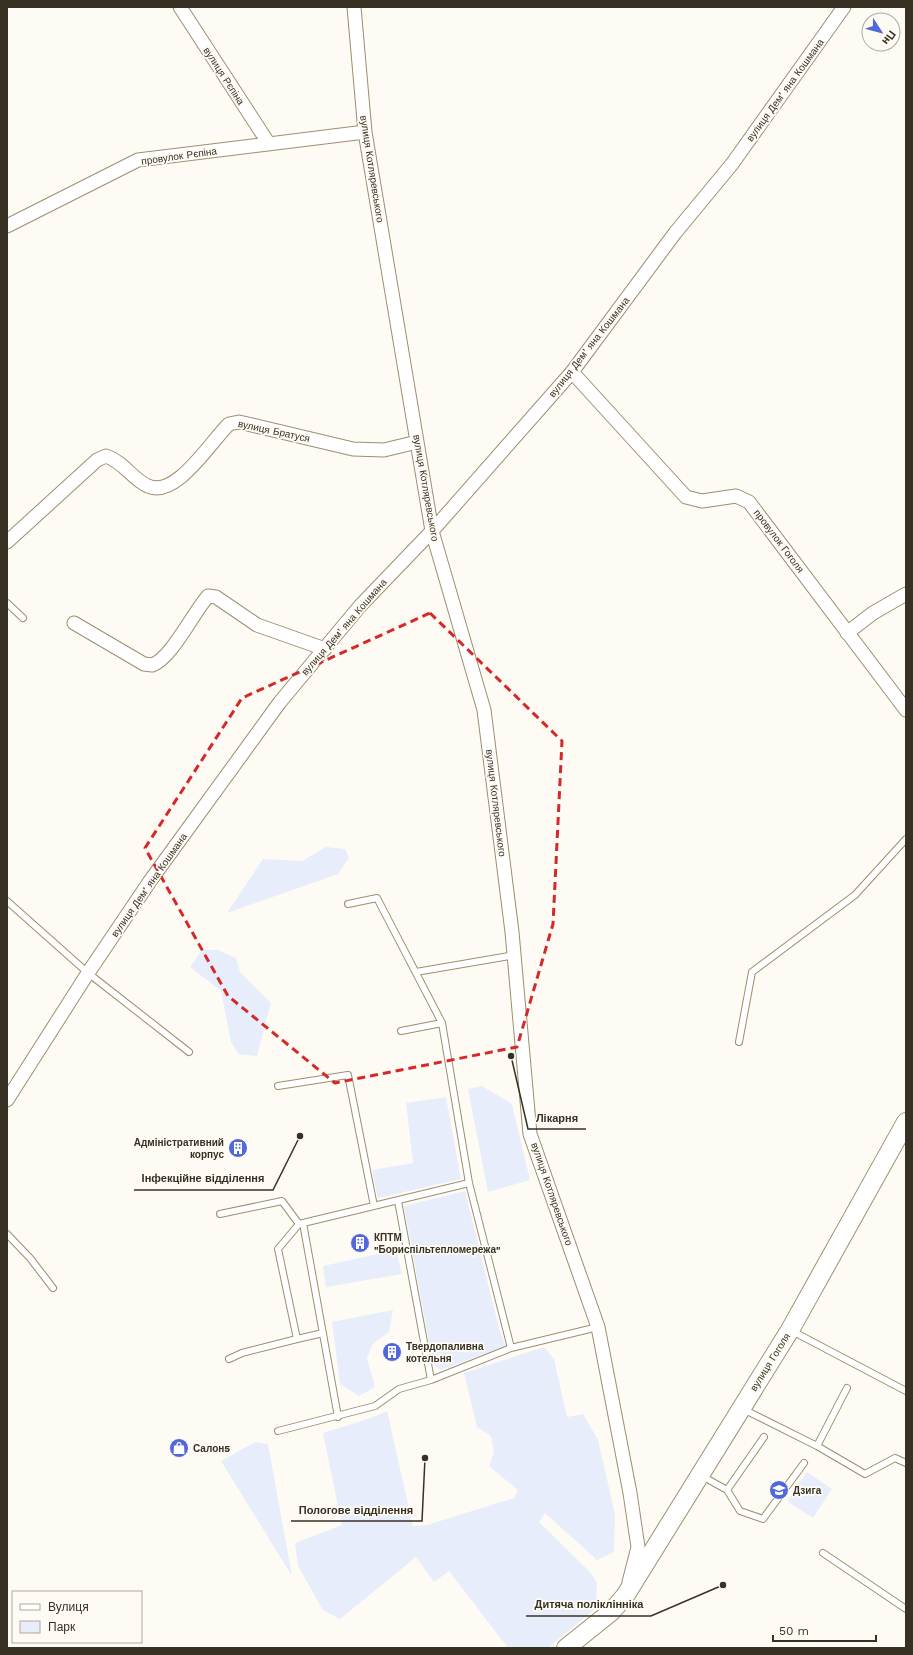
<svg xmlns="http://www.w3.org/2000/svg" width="913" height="1655" font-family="'Work Sans',sans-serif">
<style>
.green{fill:#e8edfc}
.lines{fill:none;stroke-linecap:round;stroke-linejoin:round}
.lane-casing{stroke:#9c8f70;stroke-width:8}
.street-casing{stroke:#9c8f70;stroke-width:15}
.secondary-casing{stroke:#9c8f70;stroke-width:20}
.lane{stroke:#fff;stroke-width:6}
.street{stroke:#fff;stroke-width:13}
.secondary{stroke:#fff;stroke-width:18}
.marked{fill:none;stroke:#d62828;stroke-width:3;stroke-dasharray:8 5;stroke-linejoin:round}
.labels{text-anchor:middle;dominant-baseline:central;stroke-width:3.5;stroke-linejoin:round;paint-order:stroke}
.street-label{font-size:10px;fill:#373124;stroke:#fefbf4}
.poi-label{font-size:10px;font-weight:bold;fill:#373124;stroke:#fefbf4;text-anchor:start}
.leader{fill:none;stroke:#373124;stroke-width:1.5}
.callout-dot{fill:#373124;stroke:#fefbf4;stroke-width:1.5}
.callout-label{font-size:11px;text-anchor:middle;font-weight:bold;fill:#373124;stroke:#fefbf4;stroke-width:3.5;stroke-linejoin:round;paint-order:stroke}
</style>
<rect width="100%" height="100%" fill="#fefbf4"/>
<!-- green -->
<path class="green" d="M 326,847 L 345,849 L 349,858 L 338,874 L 227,913 L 263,859 L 302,861 Z
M 202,950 L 218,950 L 236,958 L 240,972 L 271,1003 L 257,1056 L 238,1054 L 231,1042 L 221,991 L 190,967 Z
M 482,1086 L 512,1104 L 530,1180 L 488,1192 L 468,1089 Z
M 446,1097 L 461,1179 L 378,1198 L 372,1170 L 413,1163 L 406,1103 Z
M 465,1191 L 500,1332 L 506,1346 L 440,1370 L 433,1364 L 404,1206 Z
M 396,1250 L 402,1274 L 326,1287 L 323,1266 Z
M 393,1310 L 389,1332 L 373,1344 L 367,1358 L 375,1387 L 359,1396 L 340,1384 L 332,1322 Z
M 544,1347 L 554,1359 L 567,1417 L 583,1414 L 598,1440 L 615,1514 L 614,1552 L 597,1560 L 545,1513 L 539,1522 L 591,1573 L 597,1583 L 596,1608 L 548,1648 L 508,1648 L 449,1571 L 434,1582 L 416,1557 L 340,1619 L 323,1610 L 298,1566 L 295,1543 L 342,1525 L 323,1433 L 371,1418 L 387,1411 L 413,1526 L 427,1525 L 514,1498 L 518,1490 L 489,1466 L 494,1452 L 491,1436 L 477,1427 L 464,1373 Z
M 255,1442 L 268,1444 L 292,1576 L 221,1461 Z
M 807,1472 L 832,1489 L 813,1518 L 787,1501 Z"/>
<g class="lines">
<defs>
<path id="lane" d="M 7,603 L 23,618
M 7,901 L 88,973 L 189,1052
M 348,904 L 377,898 L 442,1023
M 416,972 L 515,955
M 401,1031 L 442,1023 L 469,1183 L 511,1348
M 739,1042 L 752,972 L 855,895 L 906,839
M 278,1086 L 348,1075 L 374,1206
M 398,1201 L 431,1380
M 220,1214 L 282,1201 L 299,1224 L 469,1183
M 303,1223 L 338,1417
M 7,1234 L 30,1258 L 53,1288
M 792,1331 L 906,1391
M 297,1339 L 323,1333
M 229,1359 L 242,1353 L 297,1339 L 278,1249 L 299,1224
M 743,1409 L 817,1446 L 865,1474 L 895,1458 L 906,1463
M 278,1431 L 375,1406 L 399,1389 L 431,1380 L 511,1348 L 598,1327
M 817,1446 L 847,1388
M 702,1476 L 727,1490 L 740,1511 L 763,1519 L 804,1463
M 727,1490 L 764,1437
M 823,1553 L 906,1609"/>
<path id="street" d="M 180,7 L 269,144
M 354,7 L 365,132 L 432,531 L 484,710 L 512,932 L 530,1134 L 598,1327 L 630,1493 L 638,1547 L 629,1582
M 7,226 L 138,160 L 365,132
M 572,372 L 686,497 L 702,501 L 736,496 L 749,502 L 906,710
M 7,542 L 97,460 L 106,456 C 124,462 133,480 148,486 C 176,499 211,441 229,424 L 239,422 L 353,449 L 384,450 L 417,442
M 74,623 L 144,664 L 152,665 C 171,659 193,613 208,596 L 216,597 L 257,625 L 325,649
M 847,633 L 873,613 L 906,594
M 7,1100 L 88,973 L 150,881 L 280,702 L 360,606 L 432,531 L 572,372 L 675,233 L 732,164 L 844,7"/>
<path id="secondary" d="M 566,1648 L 611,1612 L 625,1596 L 790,1330 L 906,1122"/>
</defs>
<!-- lane casing -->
<use href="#lane" class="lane-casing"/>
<!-- street casing -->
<use href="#street" class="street-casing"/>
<!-- secondary casing -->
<use href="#secondary" class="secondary-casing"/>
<!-- lane -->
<use href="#lane" class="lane"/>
<!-- street -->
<use href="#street" class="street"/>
<!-- secondary -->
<use href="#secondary" class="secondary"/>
</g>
<!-- marked area -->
<path class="marked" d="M 430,613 L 562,741 L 553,924 L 517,1047 L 335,1083 L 228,996 L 145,848 L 242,698 Z"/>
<!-- icons -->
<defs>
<symbol id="building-disc" viewBox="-11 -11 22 22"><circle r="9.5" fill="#5167dc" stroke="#fefbf4"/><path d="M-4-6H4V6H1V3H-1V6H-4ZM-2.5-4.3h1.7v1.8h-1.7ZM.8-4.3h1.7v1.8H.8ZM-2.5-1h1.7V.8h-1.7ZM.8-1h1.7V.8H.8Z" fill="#fff"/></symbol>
<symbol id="shop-disc" viewBox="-11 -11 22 22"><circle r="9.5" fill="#5167dc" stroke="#fefbf4"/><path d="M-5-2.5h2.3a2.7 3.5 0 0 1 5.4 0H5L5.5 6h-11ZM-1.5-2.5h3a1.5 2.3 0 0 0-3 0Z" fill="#fff"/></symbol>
<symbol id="school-disc" viewBox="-11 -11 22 22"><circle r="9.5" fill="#5167dc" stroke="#fefbf4"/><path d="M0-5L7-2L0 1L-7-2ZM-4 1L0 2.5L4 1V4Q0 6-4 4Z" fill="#fff"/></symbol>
</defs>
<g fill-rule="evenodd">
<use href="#building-disc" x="227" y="1137" width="22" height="22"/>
<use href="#building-disc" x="349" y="1232" width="22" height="22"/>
<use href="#building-disc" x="381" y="1341" width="22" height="22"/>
<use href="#shop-disc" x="168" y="1437" width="22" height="22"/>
<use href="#school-disc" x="768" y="1479" width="22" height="22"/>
</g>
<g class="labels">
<!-- street labels -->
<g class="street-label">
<text transform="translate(224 76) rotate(57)">вулиця Рєпіна</text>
<text transform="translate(785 90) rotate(-54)">вулиця Демʼяна Кошмана</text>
<text transform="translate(179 156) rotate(-8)">провулок Рєпіна</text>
<text transform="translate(372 169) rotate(81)">вулиця Котляревського</text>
<text transform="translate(589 347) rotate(-52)">вулиця Демʼяна Кошмана</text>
<text transform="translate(274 431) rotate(12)">вулиця Братуся</text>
<text transform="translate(426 488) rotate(80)">вулиця Котляревського</text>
<text transform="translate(779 541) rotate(53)">провулок Гоголя</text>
<text transform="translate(344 627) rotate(-49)">вулиця Демʼяна Кошмана</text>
<text transform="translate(496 803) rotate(83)">вулиця Котляревського</text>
<text transform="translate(149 885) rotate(-55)">вулиця Демʼяна Кошмана</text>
<text transform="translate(552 1194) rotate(71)">вулиця Котляревського</text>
<text transform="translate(770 1362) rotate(-58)">вулиця Гоголя</text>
</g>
<!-- poi labels -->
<g class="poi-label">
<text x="224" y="1142" text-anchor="end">Адміністративний<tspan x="224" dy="12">корпус</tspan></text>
<text x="374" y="1237">КПТМ<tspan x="374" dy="12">"Бориспільтепломережа"</tspan></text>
<text x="406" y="1346">Твердопаливна<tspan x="406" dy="12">котельня</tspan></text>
<text x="193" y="1448">Салон5</text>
<text x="793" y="1490">Дзига</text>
</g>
</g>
<!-- callouts -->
<path class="leader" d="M511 1056L528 1129H586M300 1136L273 1190H134M425 1458L422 1521H291M723 1585L651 1616H526"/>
<g class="callout-dot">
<circle cx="511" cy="1056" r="4"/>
<circle cx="300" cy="1136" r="4"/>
<circle cx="425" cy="1458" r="4"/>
<circle cx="723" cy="1585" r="4"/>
</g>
<g class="callout-label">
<text x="557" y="1122">Лікарня</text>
<text x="203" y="1182">Інфекційне відділення</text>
<text x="356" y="1514">Пологове відділення</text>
<text x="589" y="1608">Дитяча поліклінніка</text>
</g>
<!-- border -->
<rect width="913" height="1655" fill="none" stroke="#373124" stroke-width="16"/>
<!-- legend -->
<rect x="12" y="1591" width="130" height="52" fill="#fefbf4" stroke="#aeaaa1"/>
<rect x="20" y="1604" width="20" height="6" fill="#ffffff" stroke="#aeaaa1"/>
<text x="48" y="1611" font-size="12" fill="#373124">Вулиця</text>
<rect x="20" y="1621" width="20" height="12" fill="#e8edfc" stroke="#aeaaa1"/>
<text x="48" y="1631" font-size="12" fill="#373124">Парк</text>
<!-- north arrow -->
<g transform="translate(881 32) rotate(126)"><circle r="19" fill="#fefbf4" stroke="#aeaaa1"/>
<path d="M0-3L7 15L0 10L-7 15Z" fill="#5167dc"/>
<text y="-6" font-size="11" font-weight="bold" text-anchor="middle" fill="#373124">Пн</text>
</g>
<!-- scale -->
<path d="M773 1635v6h103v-6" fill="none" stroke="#373124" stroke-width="2"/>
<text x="779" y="1635" font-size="12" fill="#373124" stroke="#fefbf4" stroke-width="3" paint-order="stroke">50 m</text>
</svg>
